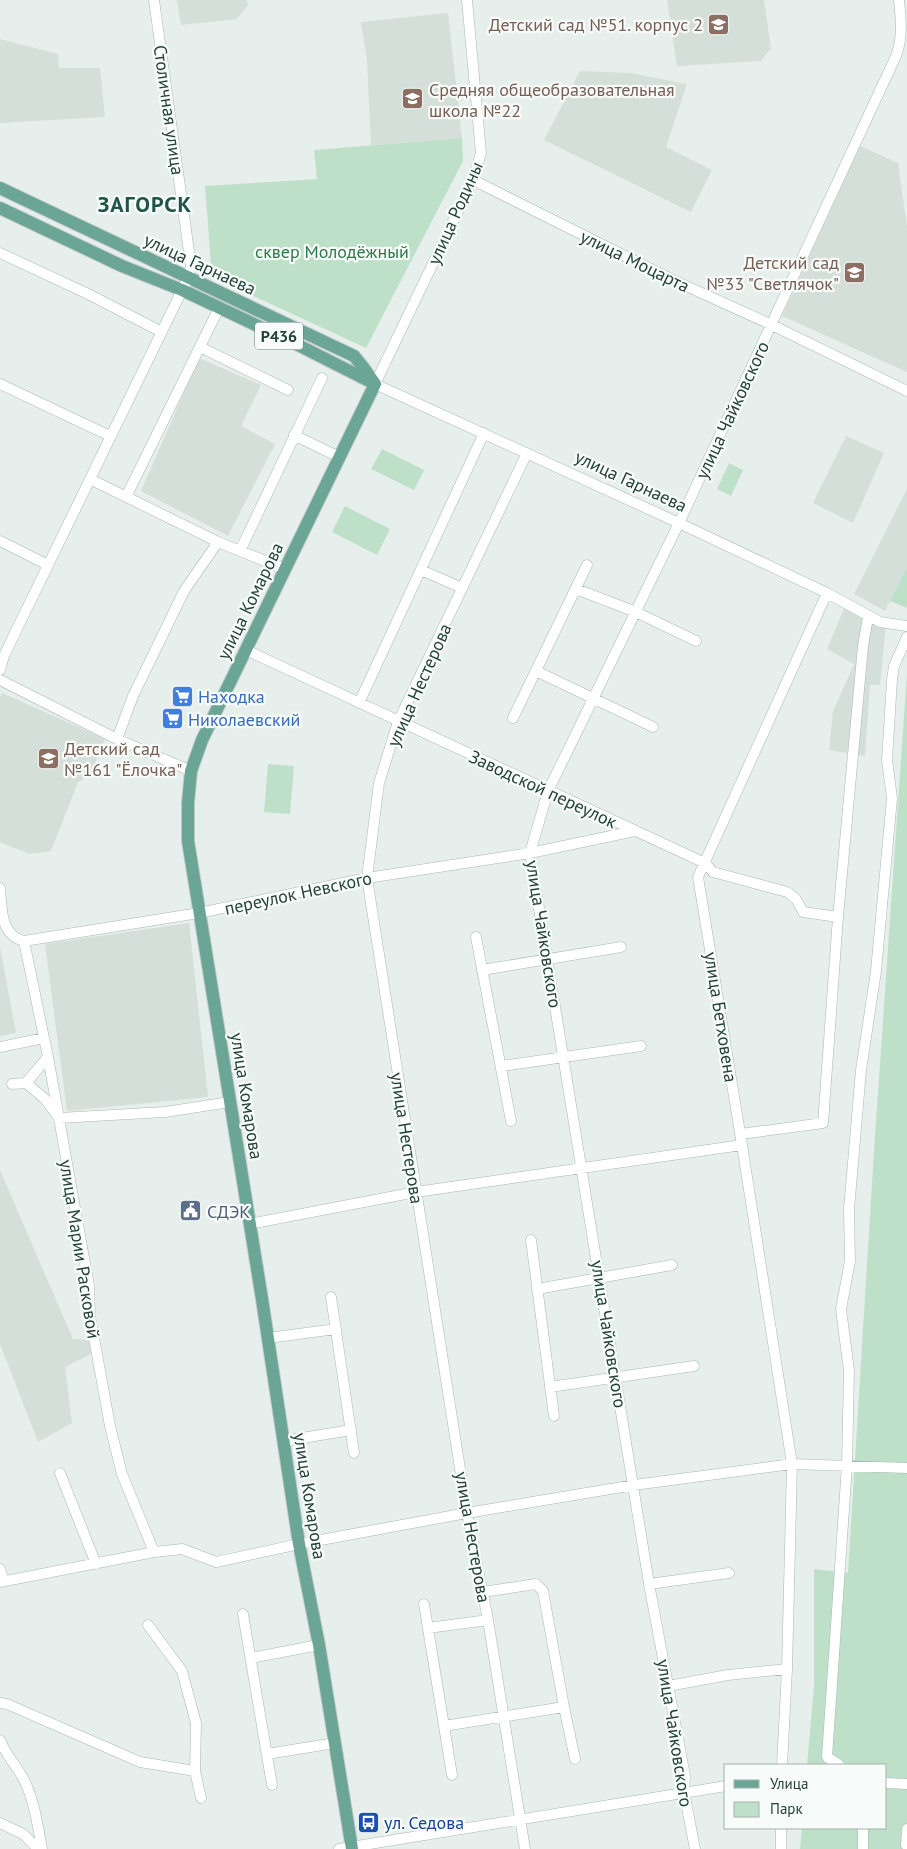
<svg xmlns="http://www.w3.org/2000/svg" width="907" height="1849" font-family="'PT Sans',sans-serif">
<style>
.built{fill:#d4dfda}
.green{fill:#bfe0c8}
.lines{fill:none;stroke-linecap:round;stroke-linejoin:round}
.minor-casing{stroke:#a8b8b2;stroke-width:11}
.major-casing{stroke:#c2cac8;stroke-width:14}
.minor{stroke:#fff;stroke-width:10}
.major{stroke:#6aa596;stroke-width:12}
.labels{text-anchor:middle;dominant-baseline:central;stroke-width:4.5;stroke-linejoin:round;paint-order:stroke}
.shield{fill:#f7fbf9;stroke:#637a73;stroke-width:1}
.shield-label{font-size:16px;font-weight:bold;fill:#24423a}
.education-label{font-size:18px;fill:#785e54;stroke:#f7fbf9;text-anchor:end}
.street-label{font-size:18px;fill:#24423a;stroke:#f7fbf9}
.park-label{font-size:18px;fill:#2d7a4b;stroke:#f7fbf9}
.shop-label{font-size:18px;fill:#366cbe;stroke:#f7fbf9;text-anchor:start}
.service-label{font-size:18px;fill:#4e5e75;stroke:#f7fbf9;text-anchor:start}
.transit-label{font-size:18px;fill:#164399;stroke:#f7fbf9;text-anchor:start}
.district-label{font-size:22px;font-weight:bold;letter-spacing:1px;fill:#1f5548;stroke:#f7fbf9}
</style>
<rect width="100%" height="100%" fill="#e6efeb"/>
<!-- built -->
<path class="built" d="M 177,0 L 247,0 L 248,5 L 237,19 L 181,25 Z
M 667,0 L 764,0 L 771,48 L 761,61 L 677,66 Z
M 448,13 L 462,138 L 371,145 L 367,60 L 361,22 Z
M 0,39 L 58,54 L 59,68 L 100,68 L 105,117 L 0,123 Z
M 580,71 L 630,73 L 687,84 L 666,147 L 712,170 L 691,212 L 544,140 Z
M 860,146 L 898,163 L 907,227 L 907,372 L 782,316 Z
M 199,358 L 261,385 L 241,426 L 275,444 L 228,536 L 141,491 Z
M 846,436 L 884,453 L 853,523 L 813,503 Z
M 907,489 L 907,567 L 885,611 L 854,594 Z
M 845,606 L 886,624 L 880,685 L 870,685 L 865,756 L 829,750 L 833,711 L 854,664 L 827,649 Z
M 2,693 L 105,739 L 89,777 L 78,782 L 51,851 L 29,854 L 0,842 L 0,697 Z
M 189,923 L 208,1097 L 67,1111 L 45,944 Z
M 0,947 L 16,1033 L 0,1036 Z
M 0,1170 L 73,1339 L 88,1340 L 93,1353 L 65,1367 L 72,1423 L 38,1442 L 0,1344 Z"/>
<!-- green -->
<path class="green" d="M 462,138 L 463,161 L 366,348 L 212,277 L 205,186 L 317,179 L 314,150 Z
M 382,449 L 424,470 L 414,490 L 371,469 Z
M 729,463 L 743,470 L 731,496 L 717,489 Z
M 345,506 L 390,529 L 377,555 L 332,532 Z
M 907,567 L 907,608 L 890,601 Z
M 907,673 L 907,1849 L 800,1849 L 802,1828 L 886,1828 L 886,1765 L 807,1765 L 814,1687 L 814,1569 L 848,1573 L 874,1151 Z
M 268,764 L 294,766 L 290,814 L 264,812 Z"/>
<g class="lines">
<defs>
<path id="minor" d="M 467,0 L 481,153 L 473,180 L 375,384 L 679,523 L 827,593 L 880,622 L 907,626
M 473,180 L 673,280 L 772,325 L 907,391
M 0,253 L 86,293 L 162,332
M 200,347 L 288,390
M 0,384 L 110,436
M 294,435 L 339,457
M 90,479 L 218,542 L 285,569
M 126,497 L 219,308
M 0,541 L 48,565
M 240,551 L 322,378
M 421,570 L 462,588
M 576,589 L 636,612 L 696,641
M 246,650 L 705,863 L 713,872 L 787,892 L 796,899 L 803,912 L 838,917
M 0,670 L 4,656 L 14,635 L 188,278 L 191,266 L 154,0
M 536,671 L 653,727
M 0,680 L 117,739 L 191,771
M 359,703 L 484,433
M 513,718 L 587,565
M 117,739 L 133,696 L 184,591 L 218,542
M 0,888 C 2,909 0,935 24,941 L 199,913 L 367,878 L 530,853 L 635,831
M 476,937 L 511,1121
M 24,941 L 48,1057 L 89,1286 L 90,1316 L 110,1426 L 122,1474 L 154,1552
M 482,970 L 621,947
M 0,1047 L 44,1038
M 502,1066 L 641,1046
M 26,1083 L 48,1057
M 12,1084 L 26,1083 L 45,1099 L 59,1118 L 165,1112 L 230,1102
M 741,1134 L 823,1123 L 838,917 L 863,646 L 868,617
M 249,1224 L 416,1192 L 742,1145
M 531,1240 L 554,1416
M 537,1289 L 672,1265
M 331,1297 L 354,1453
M 268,1338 L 336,1329
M 550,1387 L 694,1366
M 284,1441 L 351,1430
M 60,1473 L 96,1564
M 0,1569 L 4,1581
M 0,1582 L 154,1552 L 182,1549 L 216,1562 L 299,1544 L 467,1513 L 634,1485 L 792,1464 L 907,1468
M 649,1584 L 729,1573
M 424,1604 L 452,1775
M 243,1614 L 272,1785
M 148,1625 L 182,1671 L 196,1723 L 195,1771 L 201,1798
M 428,1628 L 488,1620
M 251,1658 L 319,1645
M 668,1686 L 728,1675 L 787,1669
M 0,1703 L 7,1704 L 140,1762 L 195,1771
M 564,1707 L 575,1759
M 444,1726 L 564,1707 L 543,1591 L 536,1584 L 483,1592
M 0,1740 C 6,1756 19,1768 26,1784 C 35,1805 38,1827 42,1849
M 267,1754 L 335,1743
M 782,1765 L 787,1669 L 792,1464 L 742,1145 L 698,877 L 827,593
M 839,1765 L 827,1757 L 847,1465 L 849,1371 L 841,1309 L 850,1261 L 849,1209 L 861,1070 L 876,971 L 892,798 L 887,760 L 892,680 L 894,666 L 907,637
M 886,1783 L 907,1784
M 0,1823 L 23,1834 L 38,1849
M 781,1828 L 781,1849
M 906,1845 L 907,1829
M 339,1849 L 726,1786
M 525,1849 L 488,1620 L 467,1513 L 367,878 L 379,783 L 398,722 L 527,453
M 695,1849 L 684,1792 L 685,1776 L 649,1584 L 530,853 L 548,791 L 679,523 L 896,56 C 903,37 901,21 899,0
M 863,1849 L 863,1828"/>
<path id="major" d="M 0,188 L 354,356 L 363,367 L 375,384
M 0,208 L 122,266 L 182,290 L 298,345 L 373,383
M 352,1849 L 319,1645 L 299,1544 L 262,1299 L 188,841 L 188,803 L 191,771 L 202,740 L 375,384"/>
</defs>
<!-- minor casing -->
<use href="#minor" class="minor-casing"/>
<!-- major casing -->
<use href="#major" class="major-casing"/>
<!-- minor -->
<use href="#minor" class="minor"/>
<!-- major -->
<use href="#major" class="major"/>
</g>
<!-- icons -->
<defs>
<symbol id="school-square" viewBox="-11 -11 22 22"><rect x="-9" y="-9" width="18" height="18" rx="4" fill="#8d6e63" stroke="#f7fbf9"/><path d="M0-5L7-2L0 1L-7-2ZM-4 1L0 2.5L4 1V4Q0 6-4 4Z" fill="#fff"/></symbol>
<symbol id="supermarket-square" viewBox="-11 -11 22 22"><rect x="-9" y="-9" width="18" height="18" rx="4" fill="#3f7fe0" stroke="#f7fbf9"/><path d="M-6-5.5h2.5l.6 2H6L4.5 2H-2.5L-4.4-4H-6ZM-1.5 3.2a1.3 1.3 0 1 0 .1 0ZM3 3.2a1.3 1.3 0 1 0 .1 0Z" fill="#fff"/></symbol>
<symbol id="civic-square" viewBox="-11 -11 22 22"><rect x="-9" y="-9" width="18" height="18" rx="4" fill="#5c6f8a" stroke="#f7fbf9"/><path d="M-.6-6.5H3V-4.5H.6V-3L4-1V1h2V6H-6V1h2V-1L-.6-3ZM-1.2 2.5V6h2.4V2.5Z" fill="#fff"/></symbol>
<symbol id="bus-square" viewBox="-11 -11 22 22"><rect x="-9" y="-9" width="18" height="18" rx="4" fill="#1a4fb4" stroke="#f7fbf9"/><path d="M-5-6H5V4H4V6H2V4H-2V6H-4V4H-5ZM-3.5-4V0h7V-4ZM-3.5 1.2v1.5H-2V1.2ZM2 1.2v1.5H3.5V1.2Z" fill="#fff"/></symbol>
</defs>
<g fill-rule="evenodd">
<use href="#school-square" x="706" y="12" width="25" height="25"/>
<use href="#school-square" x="400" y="86" width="25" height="25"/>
<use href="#school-square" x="842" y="260" width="25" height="25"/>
<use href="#supermarket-square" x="170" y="684" width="25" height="25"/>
<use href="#supermarket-square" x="160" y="706" width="25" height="25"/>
<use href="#school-square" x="36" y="746" width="25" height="25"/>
<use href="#civic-square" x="178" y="1198" width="25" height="25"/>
<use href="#bus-square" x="356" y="1810" width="25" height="25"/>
</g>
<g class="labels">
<!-- shield labels -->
<rect class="shield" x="255" y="322.5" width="48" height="27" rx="4"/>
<g class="shield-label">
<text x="279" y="336">P436</text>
</g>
<!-- education labels -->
<g class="education-label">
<text x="703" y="24">Детский сад №51. корпус 2</text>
<text x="429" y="89" text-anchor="start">Средняя общеобразовательная<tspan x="429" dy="21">школа №22</tspan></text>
<text x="839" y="262">Детский сад<tspan x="839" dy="21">№33 "Светлячок"</tspan></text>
<text x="64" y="748" text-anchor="start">Детский сад<tspan x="64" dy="21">№161 "Ёлочка"</tspan></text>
</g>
<!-- street labels -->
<g class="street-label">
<text transform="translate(169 110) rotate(82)">Столичная улица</text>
<text transform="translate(455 213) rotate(-66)">улица Родины</text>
<text transform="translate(635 261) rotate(26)">улица Моцарта</text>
<text transform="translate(200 264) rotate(25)">улица Гарнаева</text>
<text transform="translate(732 410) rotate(-65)">улица Чайковского</text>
<text transform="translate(631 481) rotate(25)">улица Гарнаева</text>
<text transform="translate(250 601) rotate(-64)">улица Комарова</text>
<text transform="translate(419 685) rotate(-66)">улица Нестерова</text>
<text transform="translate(543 789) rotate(25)">Заводской переулок</text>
<text transform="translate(298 893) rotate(-12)">переулок Невского</text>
<text transform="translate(544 934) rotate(81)">улица Чайковского</text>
<text transform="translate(721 1017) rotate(81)">улица Бетховена</text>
<text transform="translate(247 1096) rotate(81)">улица Комарова</text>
<text transform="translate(407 1138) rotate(81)">улица Нестерова</text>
<text transform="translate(80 1249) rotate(81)">улица Марии Расковой</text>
<text transform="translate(609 1334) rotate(81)">улица Чайковского</text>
<text transform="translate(310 1496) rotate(81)">улица Комарова</text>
<text transform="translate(473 1537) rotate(80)">улица Нестерова</text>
<text transform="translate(675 1733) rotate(81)">улица Чайковского</text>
</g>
<!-- park labels -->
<g class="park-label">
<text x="332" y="251">сквер Молодёжный</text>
</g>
<!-- shop labels -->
<g class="shop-label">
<text x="198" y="696">Находка</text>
<text x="188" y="719">Николаевский</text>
</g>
<!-- service labels -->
<g class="service-label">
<text x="207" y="1211">СДЭК</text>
</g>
<!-- transit labels -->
<g class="transit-label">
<text x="384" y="1822">ул. Седова</text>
</g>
<!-- district labels -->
<g class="district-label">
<text x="145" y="204">ЗАГОРСК</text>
</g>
</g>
<!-- legend -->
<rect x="724" y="1764" width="162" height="65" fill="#f7fbf9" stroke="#a3b1ad"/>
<rect x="734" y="1780" width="25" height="8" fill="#6aa596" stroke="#a3b1ad"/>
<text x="770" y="1789" font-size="15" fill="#24423a">Улица</text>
<rect x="734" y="1802" width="25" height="15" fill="#bfe0c8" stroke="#a3b1ad"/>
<text x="770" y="1814" font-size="15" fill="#24423a">Парк</text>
</svg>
